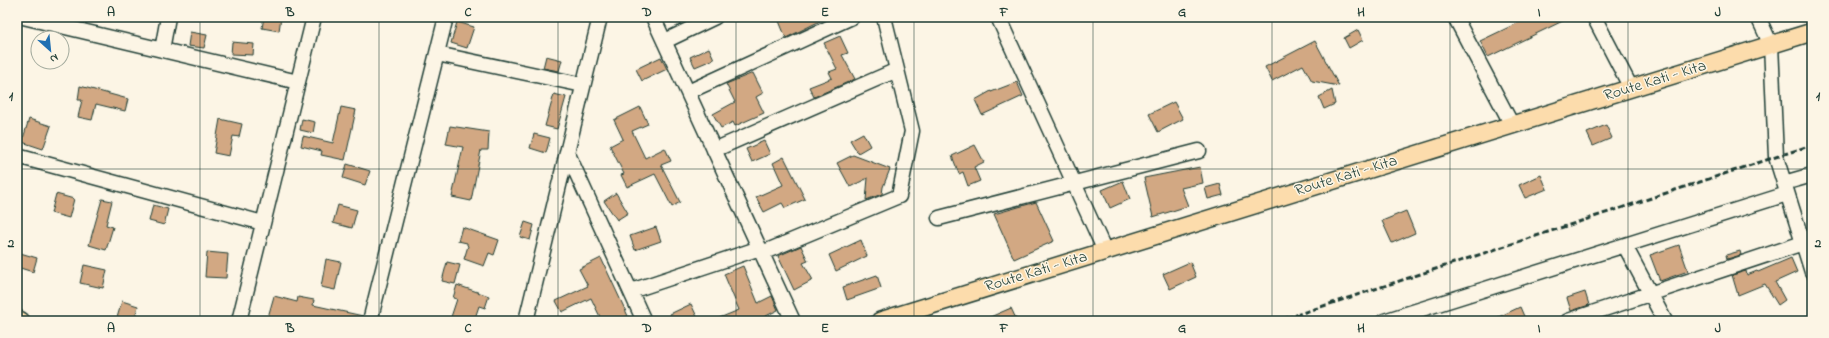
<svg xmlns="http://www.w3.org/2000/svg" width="1829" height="338" font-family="'Indie Flower',sans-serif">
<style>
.building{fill:#d2a883;stroke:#1f3d34}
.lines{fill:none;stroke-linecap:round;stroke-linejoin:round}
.minor-casing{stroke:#1f3d34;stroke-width:17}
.major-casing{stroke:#1f3d34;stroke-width:20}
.minor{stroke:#fcf5e5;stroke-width:14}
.major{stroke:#fcdcac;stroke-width:17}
.rail{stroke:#1f3d34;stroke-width:3;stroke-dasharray:6 3;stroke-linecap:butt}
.grid{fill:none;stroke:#1f3d34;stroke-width:1;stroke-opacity:0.55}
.labels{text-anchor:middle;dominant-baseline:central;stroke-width:3;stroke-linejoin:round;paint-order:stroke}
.street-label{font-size:16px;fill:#1f3d34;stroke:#fcf5e5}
.neatline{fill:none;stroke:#1f3d34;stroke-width:1.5}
.grid-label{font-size:13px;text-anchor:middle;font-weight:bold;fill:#1f3d34}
</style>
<rect width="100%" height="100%" fill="#fcf5e5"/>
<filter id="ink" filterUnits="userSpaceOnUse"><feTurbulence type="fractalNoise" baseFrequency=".025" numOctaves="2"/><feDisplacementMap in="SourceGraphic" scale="8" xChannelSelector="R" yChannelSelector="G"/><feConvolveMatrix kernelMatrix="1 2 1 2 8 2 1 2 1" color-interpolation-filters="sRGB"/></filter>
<g filter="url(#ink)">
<!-- building -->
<path class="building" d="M 264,17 L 281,17 L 279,31 L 262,28 Z
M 788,17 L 828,17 L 786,38 L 779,21 Z
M 1530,17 L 1571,17 L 1488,57 L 1480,41 Z
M 457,22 L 474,27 L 467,48 L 451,43 Z
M 1358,30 L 1363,40 L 1349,48 L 1344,38 Z
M 190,32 L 207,35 L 204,48 L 188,46 Z
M 840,36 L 848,53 L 842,55 L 855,79 L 814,97 L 809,87 L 832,78 L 829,72 L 837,69 L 824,43 Z
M 1315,41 L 1339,86 L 1312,81 L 1303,65 L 1272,81 L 1265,67 Z
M 232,42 L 254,44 L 253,55 L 231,54 Z
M 709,48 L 714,59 L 695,67 L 690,57 Z
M 546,56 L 562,60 L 559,71 L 543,68 Z
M 661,57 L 667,69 L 642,81 L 636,69 Z
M 753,73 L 763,93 L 756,97 L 764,113 L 735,126 L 733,122 L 721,128 L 713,114 L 735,102 L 726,84 Z
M 1017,82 L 1023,96 L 982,115 L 975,100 L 991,91 L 991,92 Z
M 80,86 L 128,99 L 125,111 L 96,104 L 92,120 L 78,117 L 82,100 L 78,100 Z
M 1332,90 L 1335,104 L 1324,109 L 1319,97 Z
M 554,94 L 566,97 L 557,129 L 545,126 Z
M 1174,102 L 1183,119 L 1158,132 L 1149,114 Z
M 341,107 L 356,110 L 345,160 L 321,155 L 322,151 L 301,146 L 303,136 L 333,143 Z
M 640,107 L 648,124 L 632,131 L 645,158 L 665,148 L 671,161 L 661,165 L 680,202 L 672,207 L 655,174 L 627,187 L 621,175 L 624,174 L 610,146 L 623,139 L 614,120 Z
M 29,119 L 51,126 L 43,149 L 22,142 Z
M 220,119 L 242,124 L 239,137 L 233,136 L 229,156 L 214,153 Z
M 302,119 L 315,122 L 313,133 L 300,130 Z
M 1606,125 L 1612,138 L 1593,146 L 1587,133 Z
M 450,126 L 489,132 L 488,150 L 481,150 L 471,201 L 452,197 L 463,147 L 446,144 Z
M 863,133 L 870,146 L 858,153 L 850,140 Z
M 534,134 L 550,138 L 546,153 L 530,148 Z
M 764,141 L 770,154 L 752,162 L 746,149 Z
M 975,145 L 984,162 L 974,167 L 980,181 L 968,186 L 963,172 L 959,174 L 952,156 Z
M 853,155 L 890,169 L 883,187 L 882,194 L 866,200 L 868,178 L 850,187 L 837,163 Z
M 784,157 L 805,199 L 785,208 L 782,203 L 764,212 L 756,197 L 783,185 L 773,163 Z
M 347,164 L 370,171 L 365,185 L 343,178 Z
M 1200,167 L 1203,183 L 1181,188 L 1188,206 L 1153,217 L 1144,178 Z
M 1541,175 L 1547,189 L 1525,198 L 1519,185 Z
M 1123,181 L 1130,199 L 1110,208 L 1102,190 Z
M 1220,184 L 1223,195 L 1208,199 L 1205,188 Z
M 616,193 L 628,213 L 617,220 L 604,201 Z
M 56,194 L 74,199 L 69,218 L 51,213 Z
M 102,199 L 112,201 L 106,225 L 113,227 L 106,250 L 89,245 Z
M 1036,202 L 1054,241 L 1014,259 L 994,214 Z
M 153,205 L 168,209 L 164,225 L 149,221 Z
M 338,205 L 357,210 L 352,228 L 333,223 Z
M 1406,211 L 1415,233 L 1392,243 L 1382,221 Z
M 525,222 L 534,225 L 530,240 L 520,237 Z
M 462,227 L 499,240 L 494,255 L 489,253 L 484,266 L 464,259 L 468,246 L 467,245 L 467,243 L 458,241 Z
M 656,227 L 661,241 L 635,250 L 630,236 Z
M 861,240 L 867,256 L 836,271 L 829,255 Z
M 1679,245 L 1688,271 L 1660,281 L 1650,255 Z
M 801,246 L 808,261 L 803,263 L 813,280 L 794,290 L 778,256 Z
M 1740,251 L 1741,255 L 1727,259 L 1726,255 Z
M 17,252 L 37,258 L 33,272 L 17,267 Z
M 207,252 L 228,254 L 226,278 L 205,277 Z
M 601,258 L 628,316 L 618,321 L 602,321 L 591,298 L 562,312 L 556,301 L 588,286 L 579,269 Z
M 1791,258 L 1797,272 L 1775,282 L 1785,300 L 1778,305 L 1765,284 L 1738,295 L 1732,275 L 1746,271 L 1747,275 L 1757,271 L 1758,272 Z
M 326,259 L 341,262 L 335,290 L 321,287 Z
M 447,262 L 460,265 L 455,284 L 442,281 Z
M 1190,262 L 1196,277 L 1170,289 L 1163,274 Z
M 84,265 L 107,270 L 103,288 L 80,283 Z
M 743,266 L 758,303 L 772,296 L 778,310 L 756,321 L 712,321 L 739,310 L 724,274 Z
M 877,275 L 881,288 L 847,300 L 843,287 Z
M 457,285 L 489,296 L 485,308 L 479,306 L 474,321 L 463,321 L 451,317 L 457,299 L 453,298 Z
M 1585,292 L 1589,305 L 1571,311 L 1567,298 Z
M 274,296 L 297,302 L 298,297 L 314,300 L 313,305 L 363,316 L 362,321 L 282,321 L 268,317 Z
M 122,301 L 138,306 L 134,321 L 116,321 Z
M 691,304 L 699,321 L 674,321 L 670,314 Z
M 1520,307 L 1526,321 L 1490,321 Z
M 1011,308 L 1017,321 L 981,321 Z"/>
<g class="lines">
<defs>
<path id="minor" d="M 23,17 L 298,82
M 653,17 L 793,321
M 998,17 L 1105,251
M 1455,17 L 1512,125
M 1594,17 L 1631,88
M 1758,17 L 1771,45 L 1776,157 L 1812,272
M 665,41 L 715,17
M 162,50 L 168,17
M 437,54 L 583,85
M 688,92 L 852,17
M 714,150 L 897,70
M 567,152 L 644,321
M 17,156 L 263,223
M 1784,183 L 1812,175
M 939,218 L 1199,151
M 1625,246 L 1665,321
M 762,253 L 899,196 L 912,131 L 884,17
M 631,291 L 760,248
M 239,321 L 314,17
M 370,321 L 446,17
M 526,321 L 600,17
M 1384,321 L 1787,194
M 1568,321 L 1803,243"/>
<path id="major" d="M 17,319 L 21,321
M 880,321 L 1812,32"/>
</defs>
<!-- minor casing -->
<use href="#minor" class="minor-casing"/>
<!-- major casing -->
<use href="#major" class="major-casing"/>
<!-- minor -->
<use href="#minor" class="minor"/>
<!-- major -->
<use href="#major" class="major"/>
<!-- rail -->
<path class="rail" d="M 1278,321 L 1812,145"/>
</g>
</g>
<!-- grid -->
<path class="grid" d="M 200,17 L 200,321M 379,17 L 379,321M 558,17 L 558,321M 736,17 L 736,321M 914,17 L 914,321M 1093,17 L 1093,321M 1272,17 L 1272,321M 1450,17 L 1450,321M 1628,17 L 1628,321M 17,169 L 1812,169"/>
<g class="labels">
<!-- street labels -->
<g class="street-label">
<text transform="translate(1655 81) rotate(-17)">Route Kati - Kita</text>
<text transform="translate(1346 176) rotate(-17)">Route Kati - Kita</text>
<text transform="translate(1036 272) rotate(-17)">Route Kati - Kita</text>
</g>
</g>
<!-- margin -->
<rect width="1829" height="338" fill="none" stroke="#fcf5e5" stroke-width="44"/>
<!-- north arrow -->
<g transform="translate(50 50) rotate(153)"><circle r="19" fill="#fcf5e5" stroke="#a4ab9e"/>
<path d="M0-3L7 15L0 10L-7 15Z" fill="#1f6fb2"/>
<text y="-6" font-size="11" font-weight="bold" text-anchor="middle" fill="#1f3d34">N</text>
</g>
<rect x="22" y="22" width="1785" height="294" class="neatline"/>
<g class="grid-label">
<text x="111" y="16">A</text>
<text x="290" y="16">B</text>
<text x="468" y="16">C</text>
<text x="647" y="16">D</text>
<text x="825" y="16">E</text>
<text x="1004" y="16">F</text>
<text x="1182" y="16">G</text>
<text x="1361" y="16">H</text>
<text x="1539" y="16">I</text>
<text x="1718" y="16">J</text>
<text x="11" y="100">1</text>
<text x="1818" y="100">1</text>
<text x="11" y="247">2</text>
<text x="1818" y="247">2</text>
<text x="111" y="332">A</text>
<text x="290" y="332">B</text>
<text x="468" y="332">C</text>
<text x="647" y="332">D</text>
<text x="825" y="332">E</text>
<text x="1004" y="332">F</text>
<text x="1182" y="332">G</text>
<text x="1361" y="332">H</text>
<text x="1539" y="332">I</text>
<text x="1718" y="332">J</text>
</g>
</svg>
